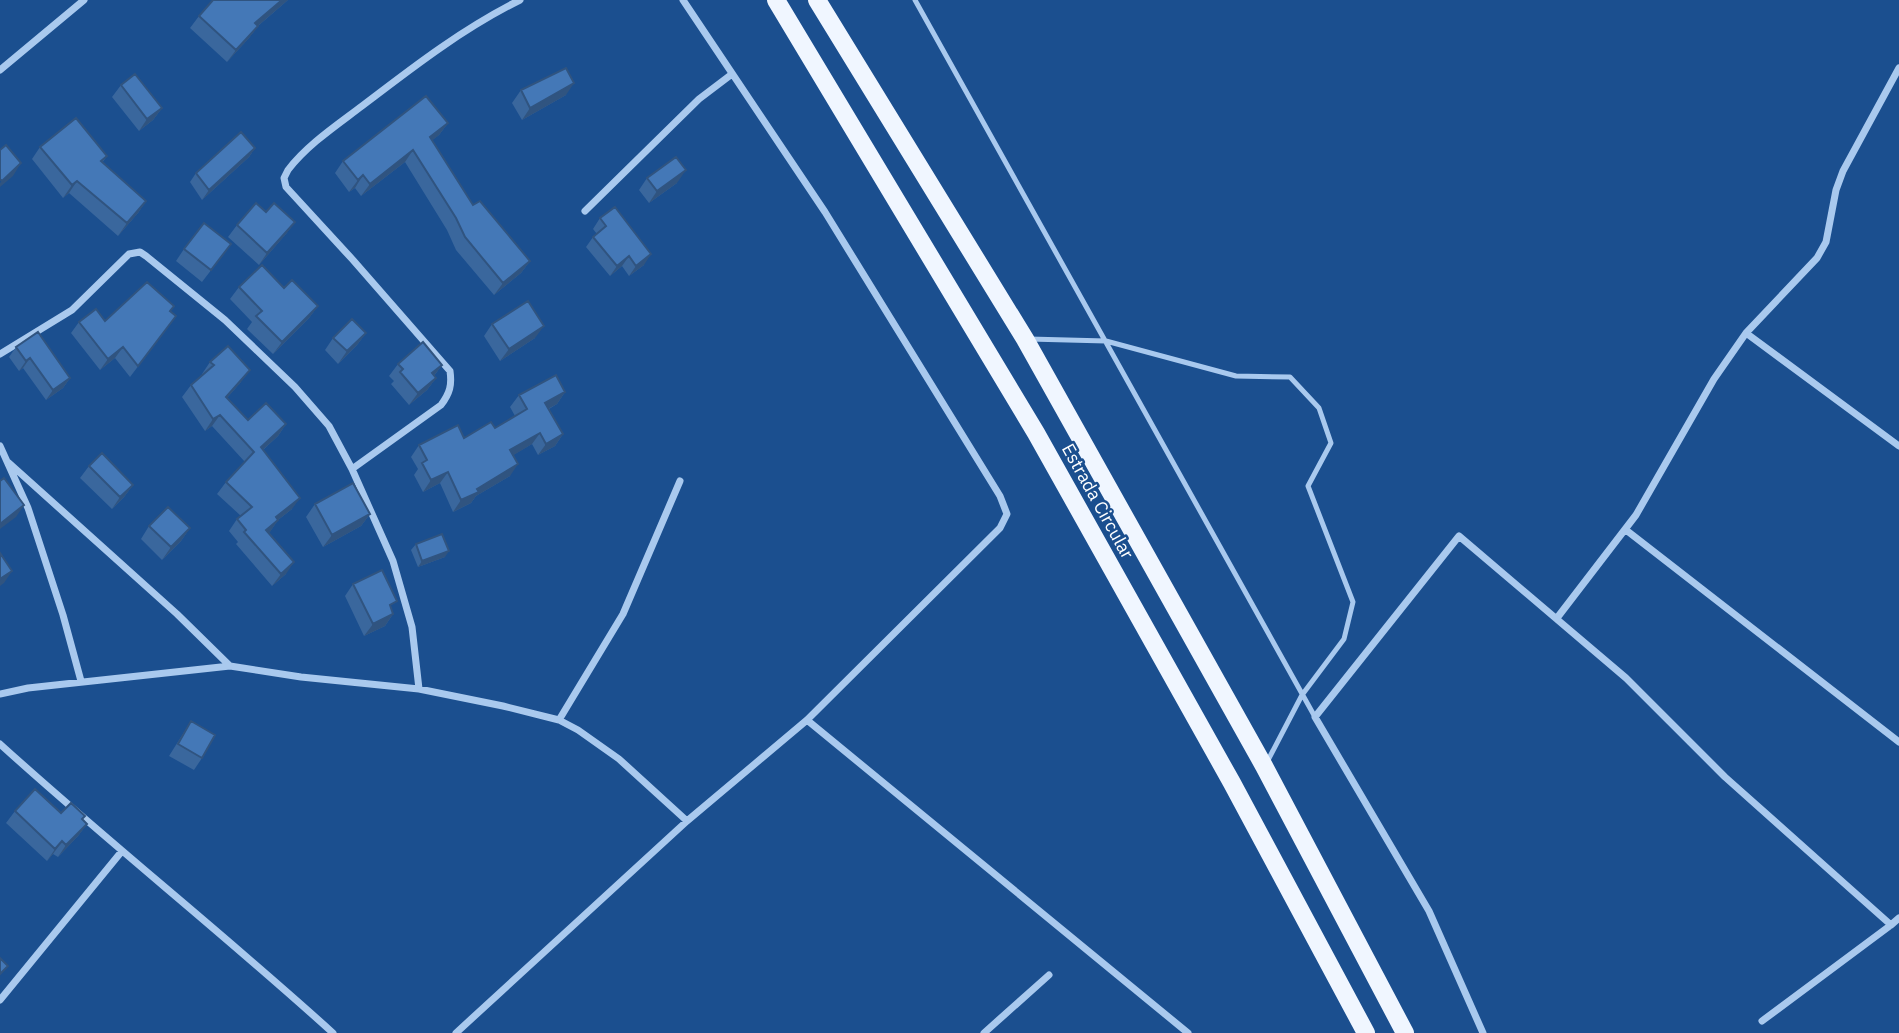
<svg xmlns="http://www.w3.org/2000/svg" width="1899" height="1033" font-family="'IBM Plex Sans',sans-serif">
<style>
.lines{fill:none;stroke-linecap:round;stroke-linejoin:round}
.service{stroke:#a9c9ee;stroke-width:5}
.minor{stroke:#a9c9ee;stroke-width:7}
.primary{stroke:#f0f6ff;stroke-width:18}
.wall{fill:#3a679d}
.shaded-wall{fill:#305480}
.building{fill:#4478b7;stroke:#305480;stroke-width:2}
.labels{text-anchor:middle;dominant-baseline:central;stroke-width:5;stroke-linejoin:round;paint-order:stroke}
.street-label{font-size:18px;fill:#fff;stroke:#1b4f8f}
</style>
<rect width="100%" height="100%" fill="#1b4f8f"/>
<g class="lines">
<!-- service -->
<path class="service" d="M 915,0 L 1315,717
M 1029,339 L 1106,341 L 1236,376 L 1290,377 L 1319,408 L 1331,443 L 1308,486 L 1353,602 L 1344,639 L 1302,695 L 1266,764"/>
<!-- minor -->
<path class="minor" d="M 0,70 L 84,0
M 585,211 L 699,99 L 732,74
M 1746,333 L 1899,446
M 0,354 L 72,310 L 129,254 L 140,252 L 146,256 L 225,320 L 295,387 L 329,426 L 352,469 L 393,561 L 412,627 L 419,689
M 0,446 L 28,508 L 63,615 L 81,681
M 9,463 L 177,614 L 230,666
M 352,469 L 441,405 C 450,393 452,385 450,371 L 353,260 L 286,187 L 284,178 L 288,170 C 307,145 337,125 362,106 C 413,67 462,29 520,0
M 1626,530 L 1899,742
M 1557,618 L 1636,515 L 1714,379 L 1746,333 L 1817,258 L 1826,242 L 1836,190 L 1843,171 L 1899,68
M 0,694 L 28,688 L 230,666 L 301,677 L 419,689 L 503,706 L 559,720 L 578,730 L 619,759 L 687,821
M 559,720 L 623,614 L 680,481
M 807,720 L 1188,1033
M 0,744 C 109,843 224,934 333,1033
M 0,1000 L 122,851
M 1762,1021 L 1891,925
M 456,1033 L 687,821 L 807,720 L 1000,528 L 1007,514 L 1000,496 L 825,212 L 683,0
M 984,1033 L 1049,975
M 1483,1033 L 1429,911 L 1315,717 L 1459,536 L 1626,678 L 1725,777 L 1891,925 L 1899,918"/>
<!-- primary -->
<path class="primary" d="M 776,0 L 1036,433 L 1232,783 L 1366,1033
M 817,0 L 1025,339 L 1264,766 L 1405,1033"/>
</g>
<!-- wall -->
<path class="wall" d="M 288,0 L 258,26 L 249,38 L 227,62 L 190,28 L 199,16 Z
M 121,85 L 162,108 L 153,120 L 139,131 L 112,97 Z
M 521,90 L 566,95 L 522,120 L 512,103 Z
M 448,123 L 439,135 L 432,140 L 473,205 L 530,261 L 521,273 L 494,295 L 456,250 L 447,230 L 405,162 L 361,196 L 355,188 L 349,192 L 335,173 L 343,161 Z
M 40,147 L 107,156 L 102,163 L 146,201 L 138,213 L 118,236 L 69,193 L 63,198 L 32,159 Z
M 255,148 L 249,157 L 202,200 L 190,182 L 196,173 Z
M 647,178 L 677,183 L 649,203 L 639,190 Z
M 266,212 L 295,222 L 286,234 L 259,265 L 228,237 L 237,225 Z
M 600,218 L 644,265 L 629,276 L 622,266 L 610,276 L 586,247 L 593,237 L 597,234 L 593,229 Z
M 184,249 L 222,256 L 202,282 L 176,261 Z
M 239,287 L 284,288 L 318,306 L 309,318 L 273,354 L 247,329 L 252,322 L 230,299 Z
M 171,311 L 168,327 L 130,377 L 115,358 L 100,370 L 71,333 L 79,322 L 105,321 Z
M 492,324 L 535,338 L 500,361 L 484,336 Z
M 366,333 L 357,345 L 338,364 L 325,350 L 333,338 Z
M 16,347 L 70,378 L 63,388 L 46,400 L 23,368 L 19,371 L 9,357 Z
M 210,362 L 241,382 L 227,398 L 248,420 L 286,424 L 278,436 L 263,450 L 292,509 L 278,520 L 269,533 L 286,574 L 272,586 L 236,544 L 238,542 L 229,531 L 237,519 L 241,516 L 217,494 L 226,482 L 245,462 L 212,426 L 205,431 L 182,397 L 191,385 L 203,375 L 202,374 Z
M 398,364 L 442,365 L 434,376 L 436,378 L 427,390 L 409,405 L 391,384 L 394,381 L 389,376 Z
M 565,392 L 557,404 L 549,409 L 563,434 L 555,446 L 538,455 L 532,444 L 513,455 L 510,476 L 476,496 L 471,503 L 453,512 L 440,483 L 423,492 L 414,475 L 418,469 L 411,457 L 419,445 L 464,438 L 495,428 L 515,416 L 510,407 L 519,395 Z
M 89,466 L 133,485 L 124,497 L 112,509 L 80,478 Z
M 315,504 L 370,514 L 361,526 L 323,547 L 306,517 Z
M 149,526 L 190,528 L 181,541 L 162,560 L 141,539 Z
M 416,544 L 445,557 L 418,567 L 411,550 Z
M 353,584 L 392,610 L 393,614 L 385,626 L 364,636 L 345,596 Z
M 191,721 L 202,758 L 194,770 L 169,756 Z
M 15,811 L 61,813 L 82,819 L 87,824 L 78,836 L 58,857 L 53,854 L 47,861 L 6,823 Z"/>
<!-- shaded-wall -->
<path class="shaded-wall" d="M 282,0 L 288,0 L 246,36 L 255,23 Z
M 258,26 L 249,38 L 227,62 L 236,50 Z
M 574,83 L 566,95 L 522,120 L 530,108 Z
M 162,108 L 153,120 L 139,131 L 147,119 Z
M 448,123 L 439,135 L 422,149 L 430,137 Z
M 255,148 L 249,157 L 202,200 L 209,190 Z
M 413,150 L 405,162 L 361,196 L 370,184 Z
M 21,163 L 13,176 L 0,187 L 0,183 L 2,181 Z
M 686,170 L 677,183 L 649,203 L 657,191 Z
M 363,175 L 355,188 L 349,192 L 358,180 Z
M 77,181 L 69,193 L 63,198 L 72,185 Z
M 146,201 L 138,213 L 118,236 L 127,223 Z
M 295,222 L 286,234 L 259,265 L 267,253 Z
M 651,254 L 644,265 L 629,276 L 636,266 Z
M 629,256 L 622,266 L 610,276 L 617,266 Z
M 530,261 L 521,273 L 494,295 L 503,283 Z
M 318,306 L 309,318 L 273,354 L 282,342 Z
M 544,326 L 535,338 L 500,361 L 509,349 Z
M 366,333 L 357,345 L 338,364 L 347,351 Z
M 123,347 L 115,358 L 100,370 L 108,359 Z
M 30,358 L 23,368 L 19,371 L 26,361 Z
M 442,365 L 433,377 L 432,373 Z
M 250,370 L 241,382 L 217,409 L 226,397 Z
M 70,378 L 63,388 L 46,400 L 53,390 Z
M 436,378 L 427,390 L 409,405 L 418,393 Z
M 565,392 L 557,404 L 537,415 L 545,403 Z
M 220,415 L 212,426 L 205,431 L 213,419 Z
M 286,424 L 278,436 L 253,459 L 261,447 Z
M 540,433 L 532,444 L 502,462 L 510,450 Z
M 563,434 L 555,446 L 538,455 L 546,444 Z
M 518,464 L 510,476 L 476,496 L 471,503 L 453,512 L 461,500 L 477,489 Z
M 448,472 L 440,483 L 423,492 L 431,480 Z
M 133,485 L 124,497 L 112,509 L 120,497 Z
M 300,498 L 292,509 L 278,520 L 270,532 L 258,542 L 276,517 Z
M 24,505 L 16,517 L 0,529 L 0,524 Z
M 370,514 L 361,526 L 323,547 L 332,535 Z
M 190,528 L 181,541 L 162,560 L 171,547 Z
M 449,551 L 445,557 L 418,567 L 422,561 Z
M 294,562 L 286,574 L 272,586 L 281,574 Z
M 12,571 L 4,583 L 0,586 L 0,579 Z
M 393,614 L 385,626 L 364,636 L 373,624 Z
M 87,824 L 78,836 L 58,857 L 66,845 Z
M 62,841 L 53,854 L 47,861 L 55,849 Z"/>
<!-- building -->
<path class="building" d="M 213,0 L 282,0 L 255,23 L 258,26 L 236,50 L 199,16 Z
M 566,68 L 574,83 L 530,108 L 521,90 Z
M 135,74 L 162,108 L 147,119 L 121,85 Z
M 426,96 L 448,123 L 430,137 L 473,205 L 480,201 L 530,261 L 503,283 L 465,237 L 456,218 L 413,150 L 370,184 L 363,175 L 358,180 L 343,161 Z
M 76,118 L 107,156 L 101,161 L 146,201 L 127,223 L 77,181 L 72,185 L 40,147 Z
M 241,132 L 255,148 L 209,190 L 196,173 Z
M 6,145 L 21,163 L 2,181 L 0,179 L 0,150 Z
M 676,157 L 686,170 L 657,191 L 647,178 Z
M 256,203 L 266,212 L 274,203 L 295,222 L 267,253 L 237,225 Z
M 615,207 L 651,254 L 636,266 L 629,256 L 617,266 L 593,237 L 606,226 L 600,218 Z
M 204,223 L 231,244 L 211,270 L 184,249 Z
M 262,265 L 284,288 L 292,280 L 318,306 L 282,342 L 256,316 L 262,311 L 239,287 Z
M 147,282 L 174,306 L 170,311 L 176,316 L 138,366 L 123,347 L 108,359 L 79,322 L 96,309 L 105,321 Z
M 528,301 L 544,326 L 509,349 L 492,324 Z
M 352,319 L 366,333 L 347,351 L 333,338 Z
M 38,332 L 70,378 L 53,390 L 30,358 L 26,361 L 16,347 Z
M 423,342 L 442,365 L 432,373 L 436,378 L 418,393 L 400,372 L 403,369 L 398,364 Z
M 228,346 L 250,370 L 226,397 L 248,420 L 266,403 L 286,424 L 261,447 L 300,498 L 276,517 L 278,520 L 266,530 L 294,562 L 281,574 L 244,532 L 246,530 L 237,519 L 252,507 L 226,482 L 254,452 L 220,415 L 213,419 L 191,385 L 214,365 L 210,362 Z
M 556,375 L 565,392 L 545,403 L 563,434 L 546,444 L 540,433 L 510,450 L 518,464 L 477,489 L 479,492 L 461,500 L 448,472 L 431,480 L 422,463 L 427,460 L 419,445 L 458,425 L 464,438 L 491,422 L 495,428 L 527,409 L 519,395 Z
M 102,453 L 133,485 L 120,497 L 89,466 Z
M 4,478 L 24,505 L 0,524 L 0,481 Z
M 353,483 L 370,514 L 332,535 L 315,504 Z
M 168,507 L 190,528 L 171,547 L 149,526 Z
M 442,534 L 449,551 L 422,561 L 416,544 Z
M 0,553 L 12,571 L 0,579 Z
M 382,570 L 397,601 L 390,605 L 393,614 L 373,624 L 353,584 Z
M 191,721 L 215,735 L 202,758 L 178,744 Z
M 35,789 L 61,813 L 71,803 L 85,816 L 82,819 L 87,824 L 66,845 L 62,841 L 55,849 L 15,811 Z
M 0,958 L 8,966 L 0,974 Z"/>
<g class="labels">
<!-- street labels -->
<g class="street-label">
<text transform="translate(1098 501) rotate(61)">Estrada Circular</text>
</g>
</g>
</svg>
